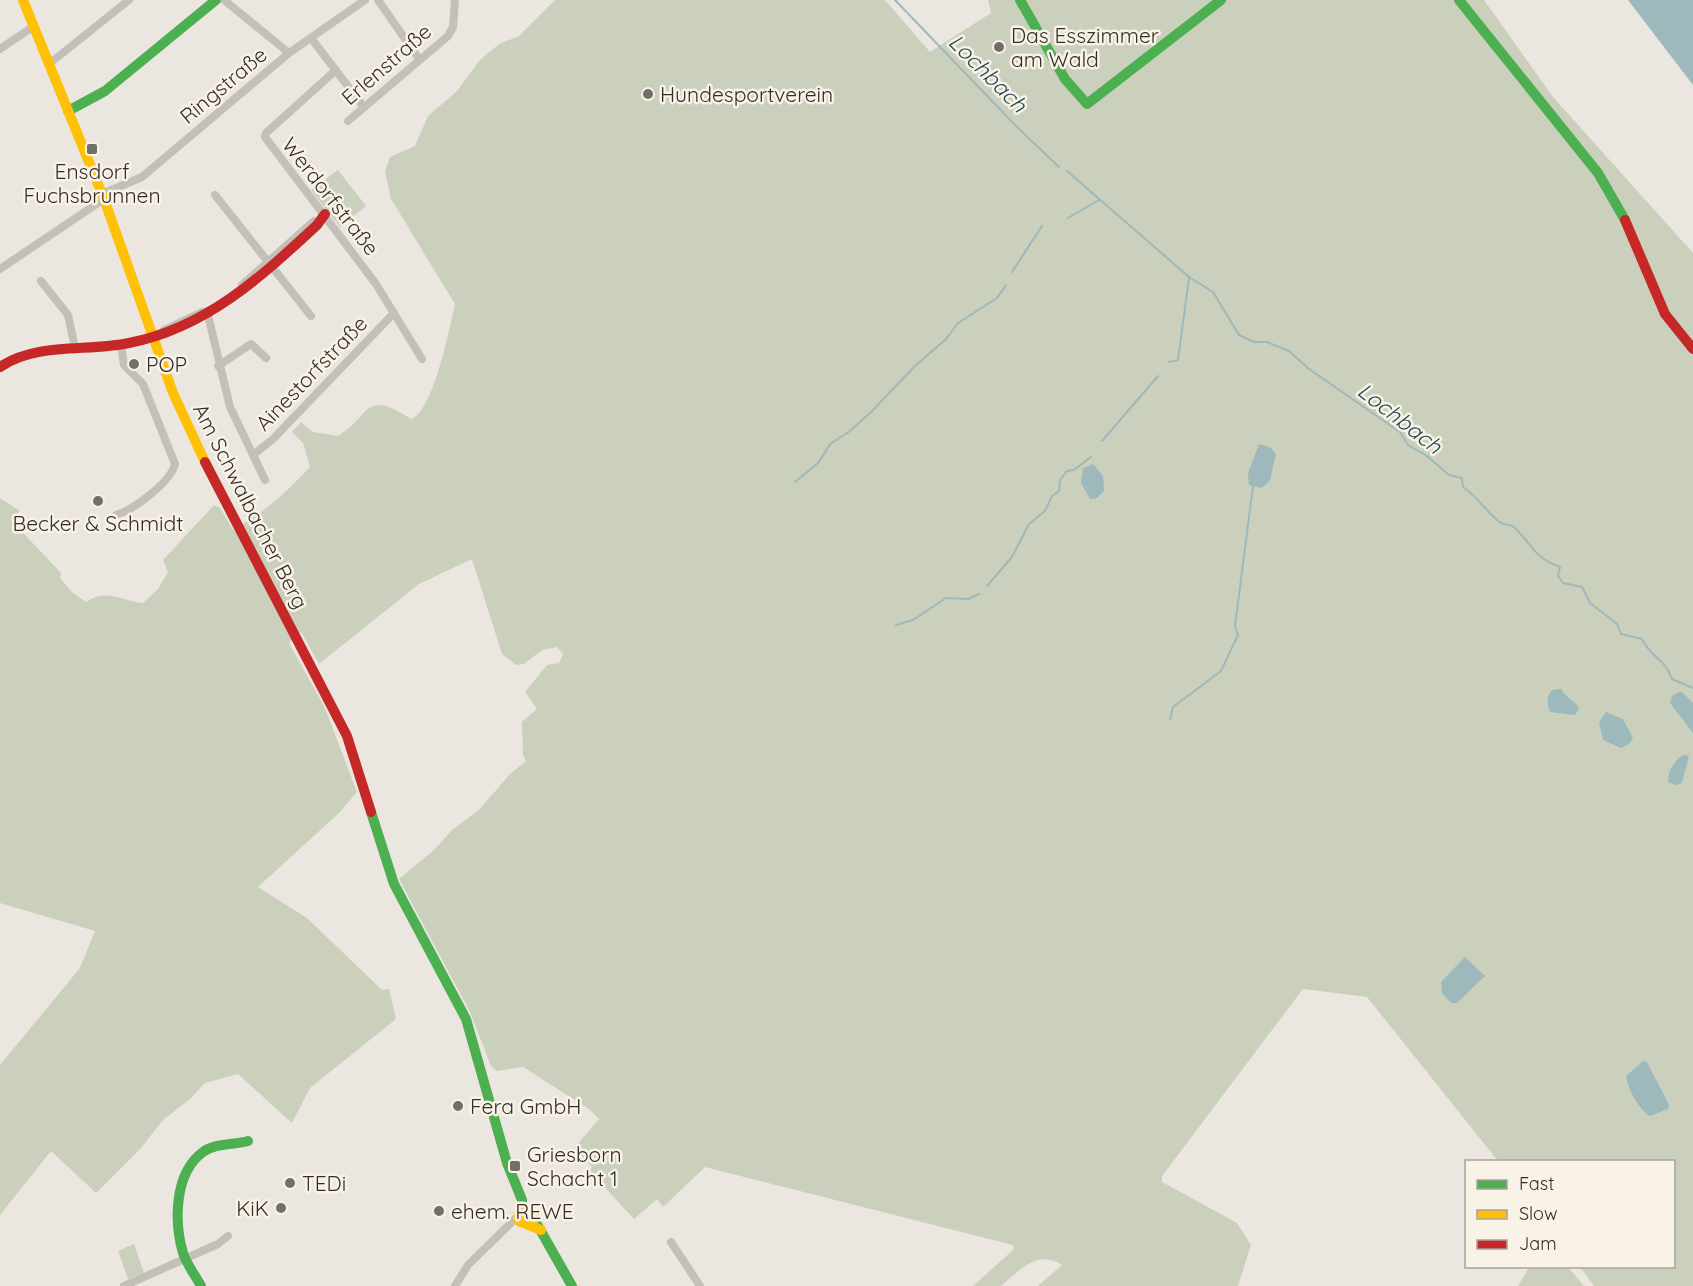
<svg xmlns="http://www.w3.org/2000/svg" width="1693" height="1286" font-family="Quicksand,sans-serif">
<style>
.green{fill:#cad0bb}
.water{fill:#9db9bb}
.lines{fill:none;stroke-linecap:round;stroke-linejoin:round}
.stream{stroke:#9db9bb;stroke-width:2}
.street{stroke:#c4bfb9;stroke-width:8}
.fast{stroke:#4caf50;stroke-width:10}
.slow{stroke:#ffc107;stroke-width:10}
.jam{stroke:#c62828;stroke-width:10}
.poi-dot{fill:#746e68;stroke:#f8f2e7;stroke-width:2}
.labels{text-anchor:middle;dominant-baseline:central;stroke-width:5;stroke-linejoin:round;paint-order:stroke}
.poi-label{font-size:21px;fill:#342d28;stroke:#f8f2e7;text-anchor:start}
.street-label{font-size:21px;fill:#342d28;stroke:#f8f2e7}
.water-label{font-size:22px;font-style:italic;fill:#204b53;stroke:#f8f2e7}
</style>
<rect width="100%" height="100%" fill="#ebe7e0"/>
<!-- green -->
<path class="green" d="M 555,0 L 885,0 L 930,52 L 991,13 L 988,0 L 1484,0 L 1553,97 L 1693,253 L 1693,1286 L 1594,1286 L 1580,1267 L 1674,1266 L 1674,1162 L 1498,1161 L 1367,997 L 1303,989 L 1162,1176 L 1162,1182 L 1237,1223 L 1251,1245 L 1238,1286 L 1038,1286 L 1062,1265 C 1037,1249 1020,1270 1001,1286 L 973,1286 L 1014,1249 L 1013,1245 L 705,1167 L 663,1207 L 657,1199 L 634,1219 L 589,1170 L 592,1167 L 574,1148 L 599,1119 L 589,1109 L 523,1067 L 497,1071 L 491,1066 L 470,1012 L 399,879 L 433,851 L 453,829 L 479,810 L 510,774 L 526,761 L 523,755 L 522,722 L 537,709 L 525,692 L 547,665 L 559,663 L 563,654 L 557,647 L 542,650 L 524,664 L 516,665 L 502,654 L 472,559 L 419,584 L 319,664 L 301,632 L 289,643 L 325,708 L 357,792 L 339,813 L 258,887 L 307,918 L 382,990 L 389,989 L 396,1019 L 310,1088 L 292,1123 L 238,1074 L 205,1083 L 190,1099 L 163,1120 L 141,1148 L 96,1193 L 51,1151 L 0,1215 L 0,1065 L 80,968 L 95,931 L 0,903 L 0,498 L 20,511 L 11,520 L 61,573 L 60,578 L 73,593 L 86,602 C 106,588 121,601 143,603 L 158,589 L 168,572 L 163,560 L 214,505 L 220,508 L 233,530 C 262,514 287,492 310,467 L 303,443 L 292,432 L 301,422 L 313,432 L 338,436 C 372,415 363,388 411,419 C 433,413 450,326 455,304 L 391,199 L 385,171 L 390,157 L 415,146 L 428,116 L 457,91 L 480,60 L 499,44 L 519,36 Z
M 338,170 L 366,206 L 340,227 L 311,190 Z
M 134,1244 L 144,1273 L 128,1279 L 118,1251 Z
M 1529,1267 L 1568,1267 L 1584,1286 L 1518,1286 Z"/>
<!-- water -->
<path class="water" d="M 1628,0 L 1693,0 L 1693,85 Z
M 1259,444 L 1270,447 L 1276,454 L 1270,480 L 1262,488 L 1249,485 L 1248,473 Z
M 1093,464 L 1103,476 L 1104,491 L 1097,498 L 1090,499 L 1081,483 L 1083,468 Z
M 1561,689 C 1566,698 1574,700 1579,708 L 1575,715 L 1550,712 C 1547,703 1546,697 1552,690 Z
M 1681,691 L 1693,703 L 1693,733 L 1670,703 L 1672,696 Z
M 1606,712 L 1623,719 L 1633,738 L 1629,744 L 1621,748 L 1603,740 L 1599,722 Z
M 1683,755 L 1689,756 L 1682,783 L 1675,785 L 1668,782 C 1668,771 1674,761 1683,755 Z
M 1465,957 L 1485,976 L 1457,1003 L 1451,1003 L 1442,993 L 1441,982 Z
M 1643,1061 L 1647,1062 L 1669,1105 L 1668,1109 L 1650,1116 C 1639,1110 1628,1089 1626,1076 Z"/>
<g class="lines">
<!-- stream -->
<path class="stream" d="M 895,0 L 1017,127 L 1059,167
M 1067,171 L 1189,277 L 1213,292 L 1239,335 L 1254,342 L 1267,342 L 1289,351 L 1309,369 L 1400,432 L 1408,445 L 1427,456 L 1449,475 L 1462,478 L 1463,487 C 1477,496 1487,513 1501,523 C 1505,525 1510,524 1514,527 C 1532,544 1534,558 1560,567 L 1558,576 L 1563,583 L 1582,587 L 1590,603 L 1617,624 L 1621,634 L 1642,639 C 1652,659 1664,657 1672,679 L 1693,688
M 1068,218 L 1099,200
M 1012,272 L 1042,226
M 1169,362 L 1178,360 L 1189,278
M 1102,441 L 1158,376
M 795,482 L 819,462 L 830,444 L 850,431 L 870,413 L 915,366 L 946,339 L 958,323 L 997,298 L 1006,285
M 987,586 L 1012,557 L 1029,524 L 1045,511 L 1052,496 L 1059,491 L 1060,480 L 1067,471 L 1074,470 L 1091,457
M 896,625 L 913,620 L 946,598 L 968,599 L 979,594
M 1170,720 L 1173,707 L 1221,671 L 1238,635 L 1235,626 L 1253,486"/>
<!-- street -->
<path class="street" d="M 224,0 L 289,53
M 378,0 L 419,59
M 311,38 L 363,106
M 0,49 L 34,26
M 49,64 L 129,0
M 336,70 L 266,133 L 265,137 L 376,284 L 422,359
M 348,121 L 448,36 L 453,27 L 455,0
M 102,194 L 142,177 L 289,53 L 365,0
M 215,195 L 311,316
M 0,269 L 104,199
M 41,281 L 68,315 L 75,348
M 242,285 L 314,221
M 207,311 L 230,407 L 265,480
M 164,330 L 202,312
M 218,366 L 251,344 L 266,358
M 253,455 L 273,439 L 394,313
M 116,515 C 133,510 171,482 175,464 L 143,384 L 124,365 L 121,345
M 671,1242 L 700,1286
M 124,1286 L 218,1244 L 228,1236
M 455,1286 L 468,1265 L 518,1216"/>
<!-- fast -->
<path class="fast" d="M 1020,0 L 1065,79 L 1087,104 L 1221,0
M 1459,0 L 1598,173 L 1625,220
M 68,111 L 105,91 L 216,0
M 371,812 L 394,884 L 466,1019 L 507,1163 L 522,1200 L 522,1210
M 534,1219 L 572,1286
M 201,1286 C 195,1275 187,1265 183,1253 C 174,1222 174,1173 203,1152 C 215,1143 234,1145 248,1141"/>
<!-- slow -->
<path class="slow" d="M 23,0 L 104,199 L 173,393 L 205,462
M 528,1225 L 533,1221 L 534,1214 L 531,1210 L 524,1209 L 519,1214 L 519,1221 L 541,1230"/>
<!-- jam -->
<path class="jam" d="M 1625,220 L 1665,314 L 1693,349
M 0,367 C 37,342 87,352 129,343 C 206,328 261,277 317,225 L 325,214
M 205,462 L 347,736 L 371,812"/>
</g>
<!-- markers -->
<g class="poi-dot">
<circle cx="999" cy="47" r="6"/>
<circle cx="648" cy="94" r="6"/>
<rect x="86" y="143" width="12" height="12" rx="3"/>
<circle cx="134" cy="364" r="6"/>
<circle cx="98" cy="501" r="6"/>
<circle cx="458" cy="1106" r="6"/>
<rect x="509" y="1160" width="12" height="12" rx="3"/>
<circle cx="290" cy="1183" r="6"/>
<circle cx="281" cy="1208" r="6"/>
<circle cx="439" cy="1211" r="6"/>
</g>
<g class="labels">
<!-- poi labels -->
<g class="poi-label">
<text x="1011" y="35">Das Esszimmer<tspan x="1011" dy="24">am Wald</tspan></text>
<text x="660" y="94">Hundesportverein</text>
<text x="92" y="171" text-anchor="middle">Ensdorf<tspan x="92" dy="24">Fuchsbrunnen</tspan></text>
<text x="146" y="364">POP</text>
<text x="98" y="523" text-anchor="middle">Becker &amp; Schmidt</text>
<text x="470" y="1106">Fera GmbH</text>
<text x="527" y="1154">Griesborn<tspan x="527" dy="24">Schacht 1</tspan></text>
<text x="302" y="1183">TEDi</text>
<text x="269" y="1208" text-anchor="end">KiK</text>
<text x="451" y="1211">ehem. REWE</text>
</g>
<!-- street labels -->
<g class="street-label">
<text transform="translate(386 64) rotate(-41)">Erlenstraße</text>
<text transform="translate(223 85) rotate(-40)">Ringstraße</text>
<text transform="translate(331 196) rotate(52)">Werdorfstraße</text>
<text transform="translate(311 373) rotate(-46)">Ainestorfstraße</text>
<text transform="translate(251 506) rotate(63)">Am Schwalbacher Berg</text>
</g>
<!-- water labels -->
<g class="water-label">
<text transform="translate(988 73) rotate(45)">Lochbach</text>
<text transform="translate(1400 418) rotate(38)">Lochbach</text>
</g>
</g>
<!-- legend -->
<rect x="1465" y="1160" width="210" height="108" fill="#f8f2e7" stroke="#aaa39b" stroke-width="1.5"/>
<rect x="1477" y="1180" width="30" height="9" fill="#4caf50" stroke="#aaa39b" stroke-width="1.5"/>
<text x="1519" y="1190" font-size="18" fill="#342d28">Fast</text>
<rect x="1477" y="1210" width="30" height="9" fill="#ffc107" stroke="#aaa39b" stroke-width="1.5"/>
<text x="1519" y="1220" font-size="18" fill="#342d28">Slow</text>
<rect x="1477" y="1240" width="30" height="9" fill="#c62828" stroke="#aaa39b" stroke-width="1.5"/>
<text x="1519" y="1250" font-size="18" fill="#342d28">Jam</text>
</svg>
